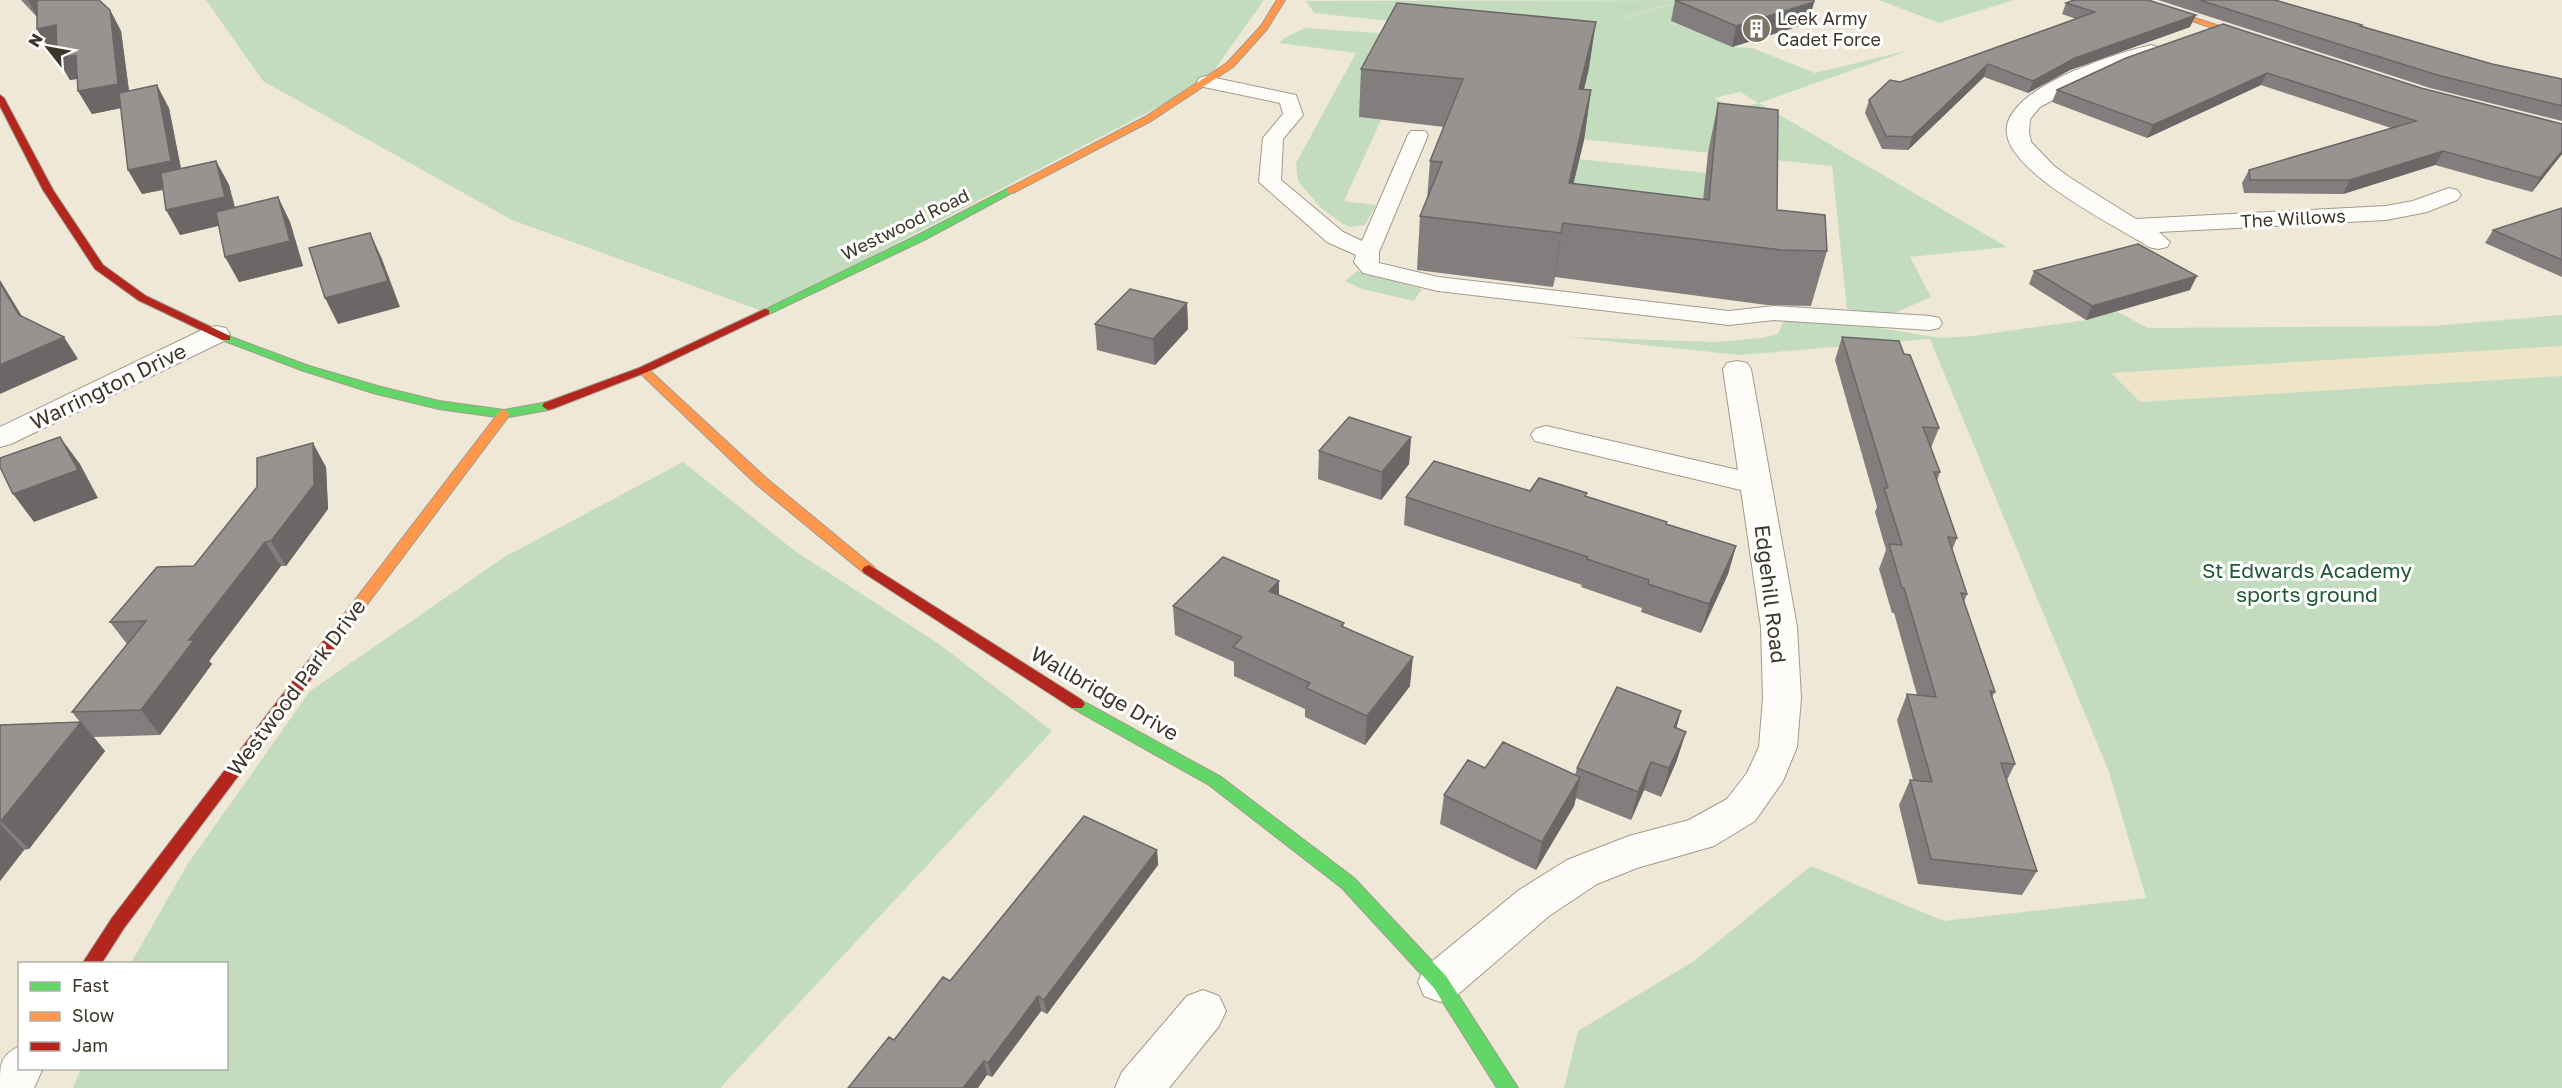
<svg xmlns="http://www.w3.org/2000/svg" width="2562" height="1088" font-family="'Golos Text',sans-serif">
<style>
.green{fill:#c3dcbe;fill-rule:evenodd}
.sand{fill:#eee5c9}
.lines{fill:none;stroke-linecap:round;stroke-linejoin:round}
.lane-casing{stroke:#a19b8d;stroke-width:2}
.street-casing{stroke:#a19b8d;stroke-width:2}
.fast-casing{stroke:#a19b8d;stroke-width:2}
.slow-casing{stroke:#a19b8d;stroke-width:2}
.jam-casing{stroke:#a19b8d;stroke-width:2}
.path{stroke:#dfddd8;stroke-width:2;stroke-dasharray:1.5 1.5;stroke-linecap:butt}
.lane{fill:#fdfcf9;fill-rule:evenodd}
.street{fill:#fdfcf9;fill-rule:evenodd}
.fast{fill:#63d668;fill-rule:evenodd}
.slow{fill:#ff974d;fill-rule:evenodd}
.jam{fill:#b3261e;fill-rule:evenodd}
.wall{fill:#827e7d}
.shaded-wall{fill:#6a6766}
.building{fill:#979391;stroke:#6a6766;stroke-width:1.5}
.labels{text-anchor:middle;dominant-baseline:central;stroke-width:6;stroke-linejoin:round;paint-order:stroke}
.far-poi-label{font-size:18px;fill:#3d372a;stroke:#fff;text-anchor:start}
.far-street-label{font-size:18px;fill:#3d372a;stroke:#fff}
.street-label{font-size:21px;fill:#3d372a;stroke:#fff}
.park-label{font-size:21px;fill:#225934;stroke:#fff}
</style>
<rect width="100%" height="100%" fill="#f0e8d6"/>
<!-- green -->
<path class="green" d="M 206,0 L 1264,0 L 1206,82 L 765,312 L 512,220 L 263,81 Z
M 1740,0 L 1672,22 L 1732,47 L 1752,48 L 1815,73 L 1910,50 L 1759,103 L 2007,247 L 1910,257 L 1931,297 L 1890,315 L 1847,309 L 1832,166 L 1553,136 L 1445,27 L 1314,13 L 1306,1 ZM 1740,92 L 1758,103 L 1733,109 L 1714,98 Z
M 1879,0 L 2014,0 L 1939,23 Z
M 1305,28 L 1404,35 L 1359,117 L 1381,120 L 1344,201 L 1376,205 L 1365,225 L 1351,227 L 1343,224 L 1321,208 L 1298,181 L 1296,163 L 1356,53 L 1279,43 L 1286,37 Z
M 1579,159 L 1706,173 L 1697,254 L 1563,236 L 1546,166 Z
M 1357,271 L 1422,289 L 1414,301 L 1362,289 L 1345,281 Z
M 2116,311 L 2148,328 L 2432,326 L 2562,315 L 2562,1088 L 1564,1088 L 1578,1031 L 1694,961 L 1811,866 L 1944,921 L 2146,898 L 2109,772 L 1930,339 L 1740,355 L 1568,337 L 1715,342 L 1761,338 L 1778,334 L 1785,318 L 1816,318 L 1941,338 L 1973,336 L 2086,320 Z
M 683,462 L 795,551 L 939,644 L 1052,731 L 720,1088 L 73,1088 L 81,1069 L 226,1068 L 226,964 L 131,963 L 187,865 L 310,691 L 506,556 Z"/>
<!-- sand -->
<path class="sand" d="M 2562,346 L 2562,376 L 2140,402 L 2111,373 Z"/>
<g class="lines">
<defs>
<path id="lane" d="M 1206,76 L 1296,95 L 1303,115 L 1283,139 L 1281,180 L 1343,232 L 1362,241 L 1408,135 L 1411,131 L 1425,131 L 1428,135 L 1379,252 L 1379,263 L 1438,277 L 1729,311 L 1774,306 L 1930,316 L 1939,318 L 1942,323 L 1939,328 L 1930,330 L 1774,320 L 1729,325 L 1438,291 L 1363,273 L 1354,262 L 1356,255 L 1327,242 L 1259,182 L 1263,138 L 1283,114 L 1280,103 L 1199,86 L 1197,82 L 1199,78 Z"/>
<path id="street" d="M 2151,45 L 2158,47 L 2161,51 L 2158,55 L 2090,80 L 2040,107 L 2030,119 L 2029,132 L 2031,142 L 2054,166 L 2072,179 L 2136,219 L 2386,206 L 2413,201 L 2449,188 L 2457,190 L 2461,195 L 2457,200 L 2427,212 L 2386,220 L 2159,232 L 2170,242 L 2167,247 L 2158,249 L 2149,247 C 2114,225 2021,179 2008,139 C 1992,91 2117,53 2151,45 Z
M 216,326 L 226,328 L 230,334 L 226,340 L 11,444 L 0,447 L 0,427 L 206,328 Z
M 1737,361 L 1747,363 L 1751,369 L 1797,627 L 1801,698 L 1797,747 L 1783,781 L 1755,821 L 1714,846 L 1637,868 L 1597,884 L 1549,916 L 1456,996 L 1440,1002 L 1424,996 L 1418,982 L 1424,968 L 1519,890 L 1567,860 L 1629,836 L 1689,820 L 1727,799 L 1747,773 L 1759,747 L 1763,698 L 1761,627 L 1741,490 L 1535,441 L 1531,435 L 1535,429 L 1546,426 L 1738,470 L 1723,369 L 1727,363 Z
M 1203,990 L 1219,996 L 1226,1011 L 1219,1026 L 1169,1088 L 1115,1088 L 1122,1072 L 1187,996 Z
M 20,1046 L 20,1068 L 43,1068 L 34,1088 L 0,1088 C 0,1062 0,1056 20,1046 Z"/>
<path id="fast" d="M 1007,189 L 1015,191 L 924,240 L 769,314 L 765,315 L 760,312 L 916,236 Z
M 226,335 L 309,366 L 381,387 L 439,401 L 504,410 L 548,402 L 554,406 L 548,410 L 504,418 L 439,409 L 373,393 L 301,370 L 222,340 L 220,338 Z
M 1077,698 L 1221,777 L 1354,878 L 1446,976 L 1518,1088 L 1497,1088 L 1434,988 L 1342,888 L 1209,785 L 1072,708 L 1069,704 L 1072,700 Z"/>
<path id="slow" d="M 1277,0 L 1285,0 L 1267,29 L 1233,67 L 1151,121 L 1013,193 L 1007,193 L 1007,189 L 1145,117 L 1227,63 L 1261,26 Z
M 2129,0 L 2141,0 L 2262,40 L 2255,42 Z
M 643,367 L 647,368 L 766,478 L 874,567 L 876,570 L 874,573 L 864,573 L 756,484 L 639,372 L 637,370 L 639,368 Z
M 504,410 L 510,414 L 508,417 L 335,647 L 325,647 L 323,643 L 325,639 L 500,411 Z"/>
<path id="jam" d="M 0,95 L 4,98 L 53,190 L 103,265 L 146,296 L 230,336 L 230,340 L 222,340 L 138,300 L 95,269 L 43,190 L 0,106 Z
M 765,309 L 769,310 L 769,314 L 647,372 L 552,409 L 548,410 L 542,406 L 544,403 L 639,368 Z
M 869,565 L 1082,700 L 1085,704 L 1082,708 L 1072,708 L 864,573 L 862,570 L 864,567 Z
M 330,638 L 335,639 L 337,643 L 335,647 L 124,928 L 101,964 L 82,964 L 112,918 L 325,639 Z"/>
</defs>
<!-- lane casing -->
<use href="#lane" class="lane-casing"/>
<!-- street casing -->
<use href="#street" class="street-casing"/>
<!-- fast casing -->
<use href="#fast" class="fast-casing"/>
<!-- slow casing -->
<use href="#slow" class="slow-casing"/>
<!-- jam casing -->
<use href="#jam" class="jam-casing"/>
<!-- path -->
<path class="path" d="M 1625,17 L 1687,0"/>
<!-- lane -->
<use href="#lane" class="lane"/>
<!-- street -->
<use href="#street" class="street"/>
<!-- fast -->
<use href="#fast" class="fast"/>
<!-- slow -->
<use href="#slow" class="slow"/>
<!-- jam -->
<use href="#jam" class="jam"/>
</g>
<!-- wall -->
<path class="wall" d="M 21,0 L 99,0 L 110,10 L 121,31 L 129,91 L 169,108 L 181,168 L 216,161 L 229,185 L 235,207 L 278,197 L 290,222 L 303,266 L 239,282 L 218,226 L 180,235 L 163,190 L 142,194 L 128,170 L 121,108 L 92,114 L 78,91 L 77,79 L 70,80 L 57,58 L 57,49 L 50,50 L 37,29 L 37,17 Z
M 1675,0 L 1809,23 L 1732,47 L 1671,21 Z
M 2158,0 L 2276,0 L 2361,26 L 2492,64 L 2562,79 L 2562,121 L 2430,88 Z
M 2066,3 L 2190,27 L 2070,70 L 2028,93 L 1984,77 L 1908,150 L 1882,149 L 1865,113 L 1869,100 L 1900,82 L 2076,19 L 2062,14 Z
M 2126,58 L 2421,88 L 2562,124 L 2562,154 L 2532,192 L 2435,165 L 2343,194 L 2244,193 L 2242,183 L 2249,170 L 2391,128 L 2261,85 L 2147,138 L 2052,102 L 2057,90 Z
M 1589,68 L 1584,89 L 1591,90 L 1584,140 L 1573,184 L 1703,200 L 1708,153 L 1718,103 L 1777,210 L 1827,251 L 1811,306 L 1767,305 L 1555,277 L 1553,287 L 1417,270 L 1420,216 L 1427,200 L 1430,161 L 1444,127 L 1359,117 L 1361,69 Z
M 2562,208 L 2562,277 L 2485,243 L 2493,230 Z
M 2034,271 L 2190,290 L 2086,320 L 2029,284 Z
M 1187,303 L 1188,329 L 1155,365 L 1097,350 L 1095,324 Z
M 1842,337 L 1904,354 L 1939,428 L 1931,448 L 1940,472 L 1937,481 L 1957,538 L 1952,550 L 1967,594 L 1964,602 L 1995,692 L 1992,697 L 2015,764 L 2007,780 L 2037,871 L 2022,895 L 1918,884 L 1899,805 L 1910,780 L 1913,780 L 1897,720 L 1907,694 L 1917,695 L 1894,613 L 1892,613 L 1879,569 L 1886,550 L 1875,512 L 1877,507 L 1835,360 Z
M 1411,437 L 1409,464 L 1381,500 L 1318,479 L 1319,451 Z
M 326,467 L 328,509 L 286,566 L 281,566 L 209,661 L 212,664 L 160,735 L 94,737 L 105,751 L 29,849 L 24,850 L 0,881 L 0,725 L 80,722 L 72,712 L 127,644 L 110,622 L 194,566 Z
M 1530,491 L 1586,496 L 1667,525 L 1736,546 L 1728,574 L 1701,633 L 1641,612 L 1642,608 L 1581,587 L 1582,585 L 1404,525 L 1406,497 Z
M 1279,595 L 1344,623 L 1343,627 L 1410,686 L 1365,745 L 1305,717 L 1305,709 L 1234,676 L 1234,662 L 1175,635 L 1173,606 Z
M 1681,711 L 1676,728 L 1677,760 L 1661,797 L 1644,790 L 1631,820 L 1576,798 L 1574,806 L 1536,870 L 1440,824 L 1444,795 L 1485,768 L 1575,775 L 1577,768 Z
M 1157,850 L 1158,865 L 1047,1014 L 1041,1011 L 992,1077 L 894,1040 L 950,981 Z"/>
<!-- shaded-wall -->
<path class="shaded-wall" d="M 28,0 L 38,0 L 39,20 Z
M 1814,2 L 1809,23 L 1732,47 L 1736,26 Z
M 110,10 L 121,31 L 131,106 L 92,114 L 78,91 Z
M 2196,15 L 2190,27 L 2070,70 L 2028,93 L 2033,81 L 2075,58 Z
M 1596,22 L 1589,68 L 1572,138 L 1579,89 Z
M 56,25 L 68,47 L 50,50 L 37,29 Z
M 76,55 L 88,77 L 70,80 L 57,58 Z
M 1988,64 L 1984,77 L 1908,150 L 1912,137 Z
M 2267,73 L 2261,85 L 2147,138 L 2153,125 Z
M 157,85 L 169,108 L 184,185 L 142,194 L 128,170 Z
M 1591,90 L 1584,140 L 1564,223 L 1563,223 L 1555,277 L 1553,287 L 1569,183 Z
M 2443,151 L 2435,165 L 2343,194 L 2350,180 Z
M 2562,151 L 2562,154 L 2532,192 L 2540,178 Z
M 216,161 L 229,185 L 238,221 L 180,235 L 166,210 Z
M 278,197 L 290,222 L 303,266 L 239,282 L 225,257 Z
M 370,233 L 382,259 L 400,307 L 338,324 L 325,298 Z
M 2197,276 L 2190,290 L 2086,320 L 2092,306 Z
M 0,280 L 34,336 L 19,315 L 0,283 Z
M 1187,303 L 1188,329 L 1155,365 L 1153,339 Z
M 64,337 L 78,359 L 0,394 L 0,365 Z
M 60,437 L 80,464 L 98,498 L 34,522 L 13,494 Z
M 1411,437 L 1409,464 L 1381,500 L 1382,472 Z
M 313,443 L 326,467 L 328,509 L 286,566 L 271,541 Z
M 265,542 L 281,566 L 209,661 L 212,664 L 160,735 L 141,710 L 189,640 Z
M 1736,546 L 1728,574 L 1701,633 L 1709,604 Z
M 1279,581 L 1279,610 L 1269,591 Z
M 1413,657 L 1410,686 L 1365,745 L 1367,716 Z
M 1681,711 L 1673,740 L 1674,727 Z
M 81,722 L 105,751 L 29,849 L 1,821 Z
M 1686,732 L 1677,760 L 1661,797 L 1669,768 Z
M 1651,762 L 1644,790 L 1631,820 L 1638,792 Z
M 1580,777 L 1574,806 L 1536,870 L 1542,842 Z
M 0,824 L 24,850 L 0,881 Z
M 1157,850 L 1158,865 L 1047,1014 L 1044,1000 Z
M 1038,996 L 1041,1011 L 992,1077 L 988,1063 Z
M 984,1061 L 987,1075 L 978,1088 L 963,1088 Z"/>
<!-- building -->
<path class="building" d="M 37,0 L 99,0 L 110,10 L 118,84 L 78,91 L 76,55 L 57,58 L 56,25 L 37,29 Z
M 1675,0 L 1814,0 L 1814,2 L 1736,26 Z
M 2074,0 L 2148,0 L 2196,15 L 2075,58 L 2033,81 L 1988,64 L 1912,137 L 1886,136 L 1869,100 L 1890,80 L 1900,82 L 2095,12 L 2066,3 Z
M 2199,0 L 2275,0 L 2362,25 L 2360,26 L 2492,64 L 2562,79 L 2562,106 L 2437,75 Z
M 1397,3 L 1596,22 L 1579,89 L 1591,90 L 1569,183 L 1709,200 L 1718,103 L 1778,110 L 1777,210 L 1825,215 L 1827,251 L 1781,250 L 1563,223 L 1561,233 L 1420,216 L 1442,162 L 1430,161 L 1463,79 L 1361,69 Z
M 2223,24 L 2421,88 L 2562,124 L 2562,151 L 2540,178 L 2443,151 L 2350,180 L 2250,180 L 2249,170 L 2416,121 L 2267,73 L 2153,125 L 2057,90 L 2126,58 Z
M 157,85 L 171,161 L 128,170 L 119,93 Z
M 216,161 L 225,197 L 166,210 L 161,173 Z
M 278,197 L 290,241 L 225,257 L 216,212 Z
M 2562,208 L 2562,260 L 2493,230 Z
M 370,233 L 388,281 L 325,298 L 309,248 Z
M 2138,244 L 2197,276 L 2092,306 L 2034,271 Z
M 0,283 L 19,315 L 64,337 L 0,365 Z
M 1130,289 L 1187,303 L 1153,339 L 1095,324 Z
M 1842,337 L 1899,341 L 1904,354 L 1910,355 L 1939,428 L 1923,427 L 1940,472 L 1934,472 L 1957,538 L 1948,537 L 1967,594 L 1961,593 L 1995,692 L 1990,691 L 2015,764 L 2001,763 L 2037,871 L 1931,859 L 1910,780 L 1932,782 L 1907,694 L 1936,697 L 1904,588 L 1902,588 L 1889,544 L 1902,545 L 1884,488 L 1888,488 Z
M 1349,417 L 1411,437 L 1382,472 L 1319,451 Z
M 60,437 L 78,470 L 13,494 L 0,467 L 0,458 Z
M 313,443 L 314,485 L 271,541 L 265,542 L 189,640 L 194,640 L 141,710 L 72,712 L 146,621 L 110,622 L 157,567 L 194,566 L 257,487 L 257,458 Z
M 1434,461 L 1530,491 L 1539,478 L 1587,493 L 1585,496 L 1667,522 L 1666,524 L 1736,546 L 1709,604 L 1648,584 L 1649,580 L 1587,559 L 1588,557 L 1406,497 Z
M 1223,557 L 1279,581 L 1269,591 L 1344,623 L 1341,626 L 1413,657 L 1367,716 L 1306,688 L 1310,683 L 1233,647 L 1242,637 L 1173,606 Z
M 1617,687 L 1681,711 L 1674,727 L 1686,732 L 1669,768 L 1651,762 L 1638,792 L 1577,768 Z
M 81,722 L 1,821 L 0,821 L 0,725 Z
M 1503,742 L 1580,777 L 1542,842 L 1444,795 L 1468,760 L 1485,768 Z
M 1084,816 L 1157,850 L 1044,1000 L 1038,996 L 988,1063 L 984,1061 L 963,1088 L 848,1088 L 889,1037 L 894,1040 L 943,977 L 950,981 Z"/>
<!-- icons -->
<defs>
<symbol id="building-disc" viewBox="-11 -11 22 22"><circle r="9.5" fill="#7c7566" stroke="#fff"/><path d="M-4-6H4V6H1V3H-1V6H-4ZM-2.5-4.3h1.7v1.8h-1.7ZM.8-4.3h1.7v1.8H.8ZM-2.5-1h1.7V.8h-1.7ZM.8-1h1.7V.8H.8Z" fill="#fff"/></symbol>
</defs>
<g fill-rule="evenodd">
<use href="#building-disc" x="1740" y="12" width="33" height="33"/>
</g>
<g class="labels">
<!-- far-poi labels -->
<g class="far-poi-label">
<text x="1777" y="18">Leek Army<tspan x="1777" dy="21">Cadet Force</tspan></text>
</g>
<!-- far-street labels -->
<g class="far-street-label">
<text transform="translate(2293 218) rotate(-3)">The Willows</text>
<text transform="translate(905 224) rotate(-26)">Westwood Road</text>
</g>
<!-- street labels -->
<g class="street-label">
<text transform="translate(108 386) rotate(-26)">Warrington Drive</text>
<text transform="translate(1771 594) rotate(83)">Edgehill Road</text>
<text transform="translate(296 687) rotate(-53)">Westwood Park Drive</text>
<text transform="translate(1105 693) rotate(30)">Wallbridge Drive</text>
</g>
<!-- park labels -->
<g class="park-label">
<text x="2307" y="570">St Edwards Academy<tspan x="2307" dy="24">sports ground</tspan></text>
</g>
</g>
<!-- legend -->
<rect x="18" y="962" width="210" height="108" fill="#ffffff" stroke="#b1afaa" stroke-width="1.5"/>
<rect x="30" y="982" width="30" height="9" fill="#63d668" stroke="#b1afaa" stroke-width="1.5"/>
<text x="72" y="992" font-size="18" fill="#3d372a">Fast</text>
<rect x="30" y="1012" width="30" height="9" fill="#ff974d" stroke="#b1afaa" stroke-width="1.5"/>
<text x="72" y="1022" font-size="18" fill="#3d372a">Slow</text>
<rect x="30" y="1042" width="30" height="9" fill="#b3261e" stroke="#b1afaa" stroke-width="1.5"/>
<text x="72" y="1052" font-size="18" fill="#3d372a">Jam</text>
<!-- north arrow -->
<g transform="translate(48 48) rotate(301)" stroke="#ffffff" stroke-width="4.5" paint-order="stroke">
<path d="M0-4.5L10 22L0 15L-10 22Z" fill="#3d372a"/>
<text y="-9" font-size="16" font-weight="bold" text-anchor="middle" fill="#3d372a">N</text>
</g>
</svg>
